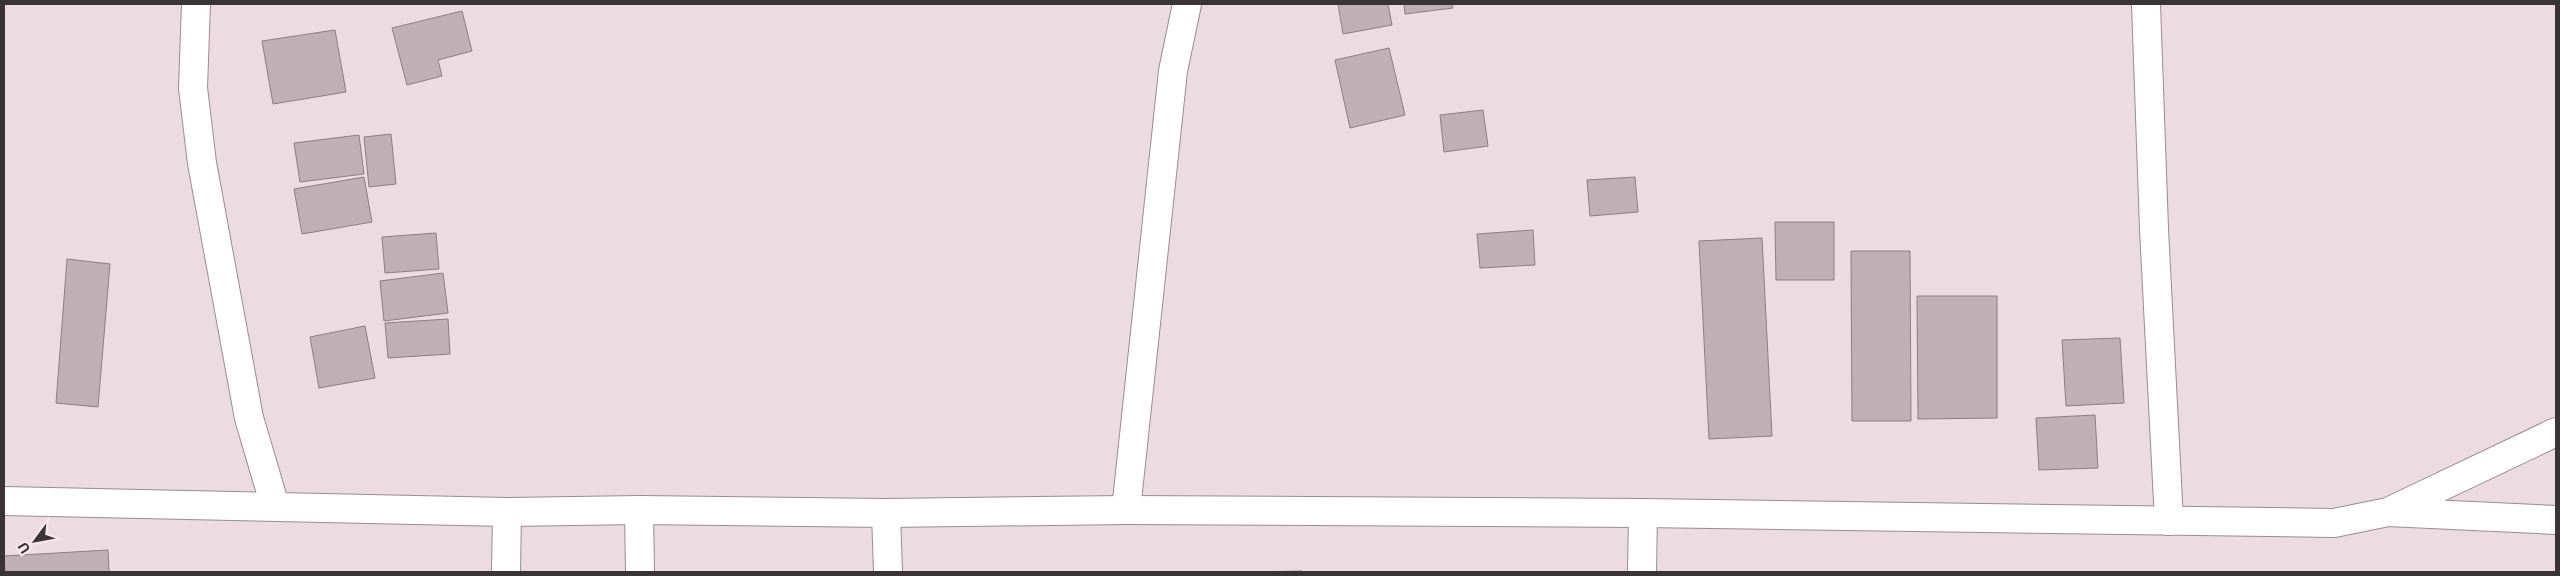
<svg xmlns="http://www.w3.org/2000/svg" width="2560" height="576" font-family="'Noto Sans',sans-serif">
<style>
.building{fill:#c0b0b5;stroke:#8c7e82}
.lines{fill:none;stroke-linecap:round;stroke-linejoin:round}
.street-casing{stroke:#9b8c90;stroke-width:30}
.highway-casing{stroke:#9b8c90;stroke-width:30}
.street{stroke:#fff;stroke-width:28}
.highway{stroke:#fff;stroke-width:28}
</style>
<rect width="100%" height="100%" fill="#ecdbe1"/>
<!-- building -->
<path class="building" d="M 1338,4 L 1388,4 L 1392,25 L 1343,34 Z
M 1404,4 L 1452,4 L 1453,8 L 1405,14 Z
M 462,11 L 472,51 L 438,60 L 442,76 L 407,85 L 392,28 Z
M 335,30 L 346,92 L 273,104 L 262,41 Z
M 1389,48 L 1405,115 L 1350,128 L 1335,60 Z
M 1483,110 L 1488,146 L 1444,152 L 1440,115 Z
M 391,134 L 396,184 L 369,187 L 364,137 Z
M 359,135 L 364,174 L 300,182 L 294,143 Z
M 364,177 L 372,222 L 302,234 L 294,189 Z
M 1635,177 L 1638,212 L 1590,216 L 1587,180 Z
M 1775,222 L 1834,222 L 1834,280 L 1776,280 Z
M 1533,230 L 1535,265 L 1480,268 L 1477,234 Z
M 436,233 L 439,269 L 385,273 L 382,237 Z
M 1762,238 L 1772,436 L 1709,439 L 1699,241 Z
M 1851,251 L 1910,251 L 1911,421 L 1852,421 Z
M 67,259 L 110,264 L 98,407 L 56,403 Z
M 443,273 L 448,313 L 384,321 L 380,281 Z
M 1917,296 L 1997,296 L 1997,418 L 1918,419 Z
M 448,319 L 450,354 L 388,358 L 385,323 Z
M 365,326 L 375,378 L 319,388 L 310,337 Z
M 2120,338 L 2124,403 L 2066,406 L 2062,340 Z
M 2095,415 L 2098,468 L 2039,470 L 2036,418 Z
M 108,550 L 109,572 L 5,572 L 4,556 Z
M 1302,571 L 1302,572 L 1254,572 Z"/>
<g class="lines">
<defs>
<path id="street" d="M 196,4 L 193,88 L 202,163 L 249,418 L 275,506
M 2146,4 L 2154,229 L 2169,521
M 639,510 L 640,572
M 1126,510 L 1173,71 L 1187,4
M 2388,512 L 2556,520
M 886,513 L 888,572
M 506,572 L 507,512
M 1642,572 L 1643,513"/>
<path id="highway" d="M 4,501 L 507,512 L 639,510 L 886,513 L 1126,510 L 1643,513 L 2334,523 L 2388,512 L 2556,432"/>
</defs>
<!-- street casing -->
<use href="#street" class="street-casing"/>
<!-- highway casing -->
<use href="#highway" class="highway-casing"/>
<!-- street -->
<use href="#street" class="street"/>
<!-- highway -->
<use href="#highway" class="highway"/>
</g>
<!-- border -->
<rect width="2560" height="576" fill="none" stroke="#3a3436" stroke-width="10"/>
<!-- north arrow -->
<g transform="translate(35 541) rotate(238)" stroke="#f9e9ee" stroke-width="4" paint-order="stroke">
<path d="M0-4L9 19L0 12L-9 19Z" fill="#3a3436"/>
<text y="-8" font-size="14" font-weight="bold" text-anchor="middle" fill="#3a3436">U</text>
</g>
</svg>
